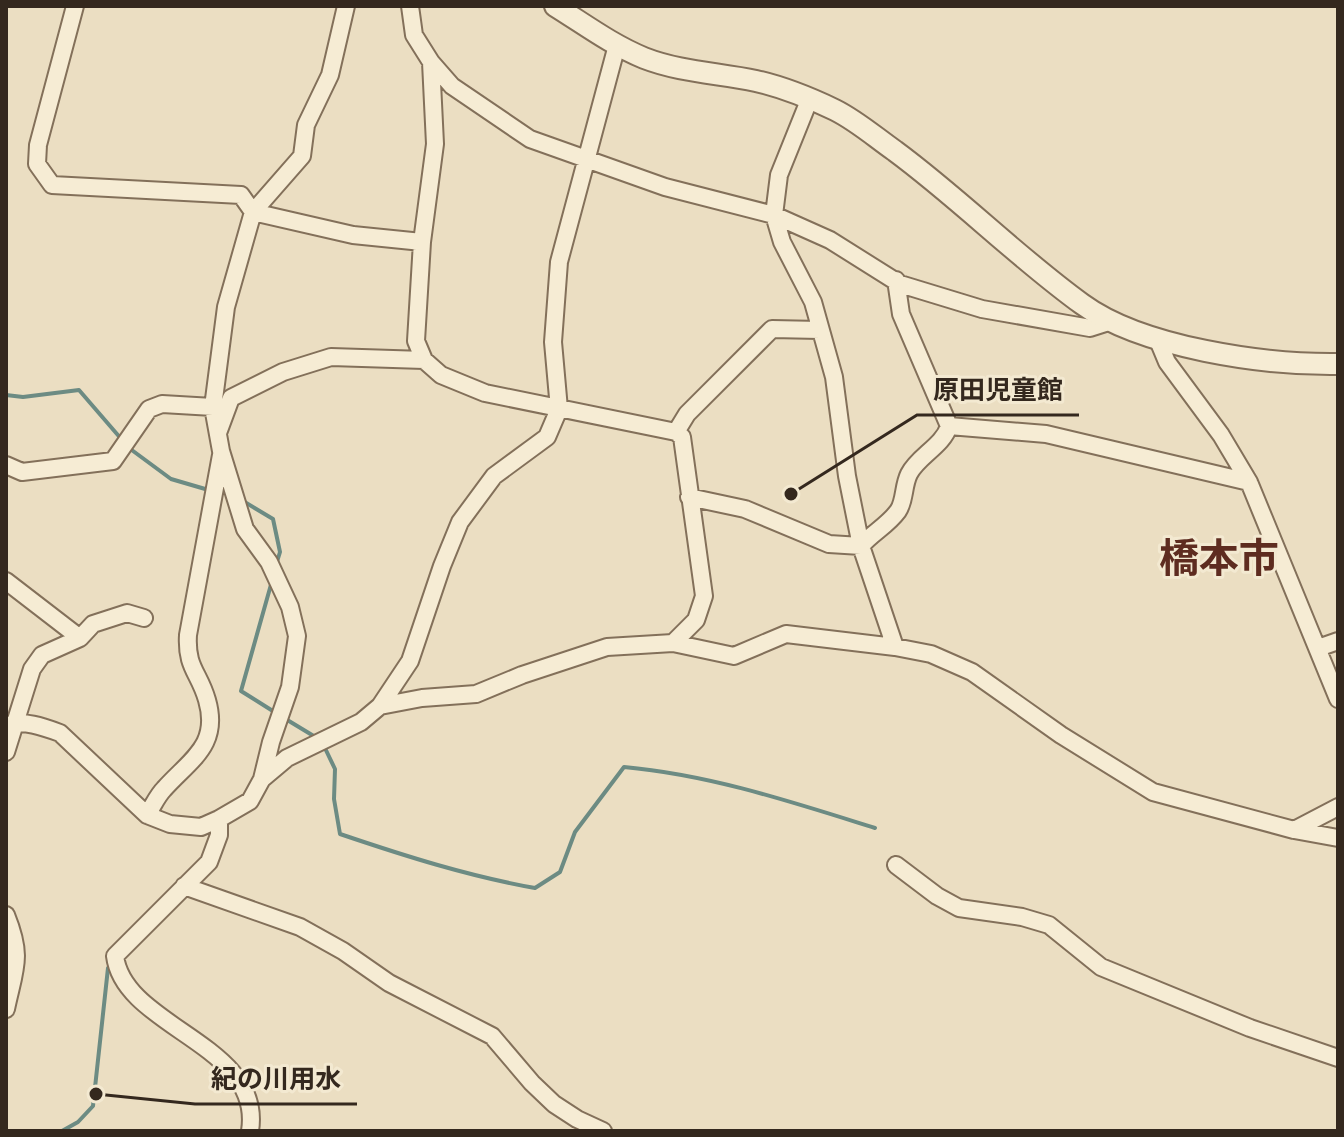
<svg xmlns="http://www.w3.org/2000/svg" width="1344" height="1137" font-family="'IBM Plex Serif','Noto Sans JP',serif">
<style>
.lines{fill:none;stroke-linecap:round;stroke-linejoin:round}
.stream{stroke:#6c8b83;stroke-width:4}
.minor-casing{stroke:#83705a;stroke-width:20}
.tertiary-casing{stroke:#83705a;stroke-width:24}
.minor{stroke:#f6ecd4;stroke-width:16}
.tertiary{stroke:#f6ecd4;stroke-width:20}
.labels{text-anchor:middle;dominant-baseline:central;stroke-width:6;stroke-linejoin:round;paint-order:stroke}
.town-label{font-size:40px;font-weight:bold;fill:#5e2c20;stroke:#f3e9d1}
.leader{fill:none;stroke:#34281e;stroke-width:3}
.callout-dot{fill:#34281e;stroke:#f3e9d1;stroke-width:3}
.callout-label{font-size:26px;text-anchor:middle;font-weight:bold;fill:#34281e;stroke:#f3e9d1;stroke-width:6;stroke-linejoin:round;paint-order:stroke}
</style>
<rect width="100%" height="100%" fill="#ebdec2"/>
<g class="lines">
<!-- stream -->
<path class="stream" d="M 6,395 L 23,397 L 79,390 L 123,441
M 129,448 L 171,479 L 212,491
M 243,501 L 273,519 L 280,552 L 276,565
M 272,581 L 241,691 L 276,713
M 284,718 L 317,738
M 323,744 L 335,769 L 334,799 L 340,834 C 405,856 468,876 535,888 L 560,872 L 575,832 L 624,767 C 711,775 792,802 875,828
M 62,1131 L 78,1122 L 93,1106 L 108,968"/>
<defs>
<path id="minor" d="M 75,6 L 38,145 L 37,164 L 52,185 L 241,195 L 253,212 L 353,235 L 422,242
M 410,6 L 414,35 L 431,62 L 452,86 L 530,139 L 665,187 L 774,215 L 830,240 L 900,284 L 982,309 L 1090,328 L 1112,321
M 431,62 L 435,144 L 422,242 L 416,341 L 424,360 L 441,375 L 485,393 L 676,432 L 682,437 L 704,596 L 696,620 L 673,643
M 810,98 L 779,175 L 774,215 L 782,242 L 813,302 L 834,377 L 847,476 L 861,546 L 895,647
M 1157,338 L 1167,362 L 1221,435 L 1249,482 L 1338,699
M 213,407 L 226,307 L 253,212 L 302,156 L 306,125 L 330,75 L 346,6
M 949,426 L 1046,434 L 1249,482
M 676,432 L 687,414 L 772,329 L 820,330
M 218,433 L 231,398 L 283,372 L 331,357 L 424,360
M 6,465 L 22,472 L 113,461 L 149,409 L 162,404 L 213,407 L 221,451 L 245,529 L 269,562 L 290,607 L 297,636 L 290,687 L 271,742 L 262,779 L 250,801 L 219,819 L 201,827 L 170,824 L 147,815 L 60,733 C 44,727 22,719 6,726
M 689,497 L 745,509 L 829,544 L 861,546
M 861,546 C 873,532 887,526 898,511 C 905,501 903,486 909,474 C 918,456 943,446 949,426 L 901,314 L 896,280
M 6,581 L 80,638
M 1318,648 L 1338,641
M 380,706 L 422,698 L 476,694 L 522,675 L 607,647 L 673,643 L 734,656 L 786,634 L 895,647 L 931,654 L 972,672 L 1061,735 L 1153,792 L 1294,830 L 1338,838
M 6,752 L 32,669 L 42,655 L 80,638 L 93,624 L 127,613 L 144,618
M 262,779 L 287,758 L 361,722 L 380,706 L 410,661 L 442,566 L 460,522 L 494,476 L 547,437 L 559,409 L 553,342 L 559,262 L 617,45
M 147,815 C 153,806 157,796 164,789 C 191,759 220,745 207,700 C 199,672 186,668 188,635 L 221,455
M 219,819 L 219,835 L 209,862 L 115,956 C 124,1028 264,1044 250,1131
M 1294,830 L 1338,807
M 896,865 L 937,896 L 959,908 L 1022,917 L 1049,925 L 1101,967 L 1250,1028 L 1338,1058
M 184,886 L 300,927 L 343,951 L 389,983 L 492,1036 L 532,1083 L 554,1104 L 577,1119 L 603,1131
M 6,915 C 23,957 15,967 6,1009"/>
<path id="tertiary" d="M 555,6 C 584,24 612,45 644,58 C 680,72 718,73 756,81 C 783,87 810,98 835,110 C 857,121 875,137 895,151 C 960,199 1017,257 1082,304 C 1142,348 1265,365 1338,364"/>
</defs>
<!-- minor casing -->
<use href="#minor" class="minor-casing"/>
<!-- tertiary casing -->
<use href="#tertiary" class="tertiary-casing"/>
<!-- minor -->
<use href="#minor" class="minor"/>
<!-- tertiary -->
<use href="#tertiary" class="tertiary"/>
</g>
<g class="labels">
<!-- town labels -->
<g class="town-label">
<text x="1219" y="557">橋本市</text>
</g>
</g>
<!-- callouts -->
<path class="leader" d="M791 494L917 415H1079M96 1094L195 1104H357"/>
<g class="callout-dot">
<circle cx="791" cy="494" r="8"/>
<circle cx="96" cy="1094" r="8"/>
</g>
<g class="callout-label">
<text x="998" y="399">原田児童館</text>
<text x="276" y="1088">紀の川用水</text>
</g>
<!-- border -->
<rect width="1344" height="1137" fill="none" stroke="#34281e" stroke-width="16"/>
</svg>
